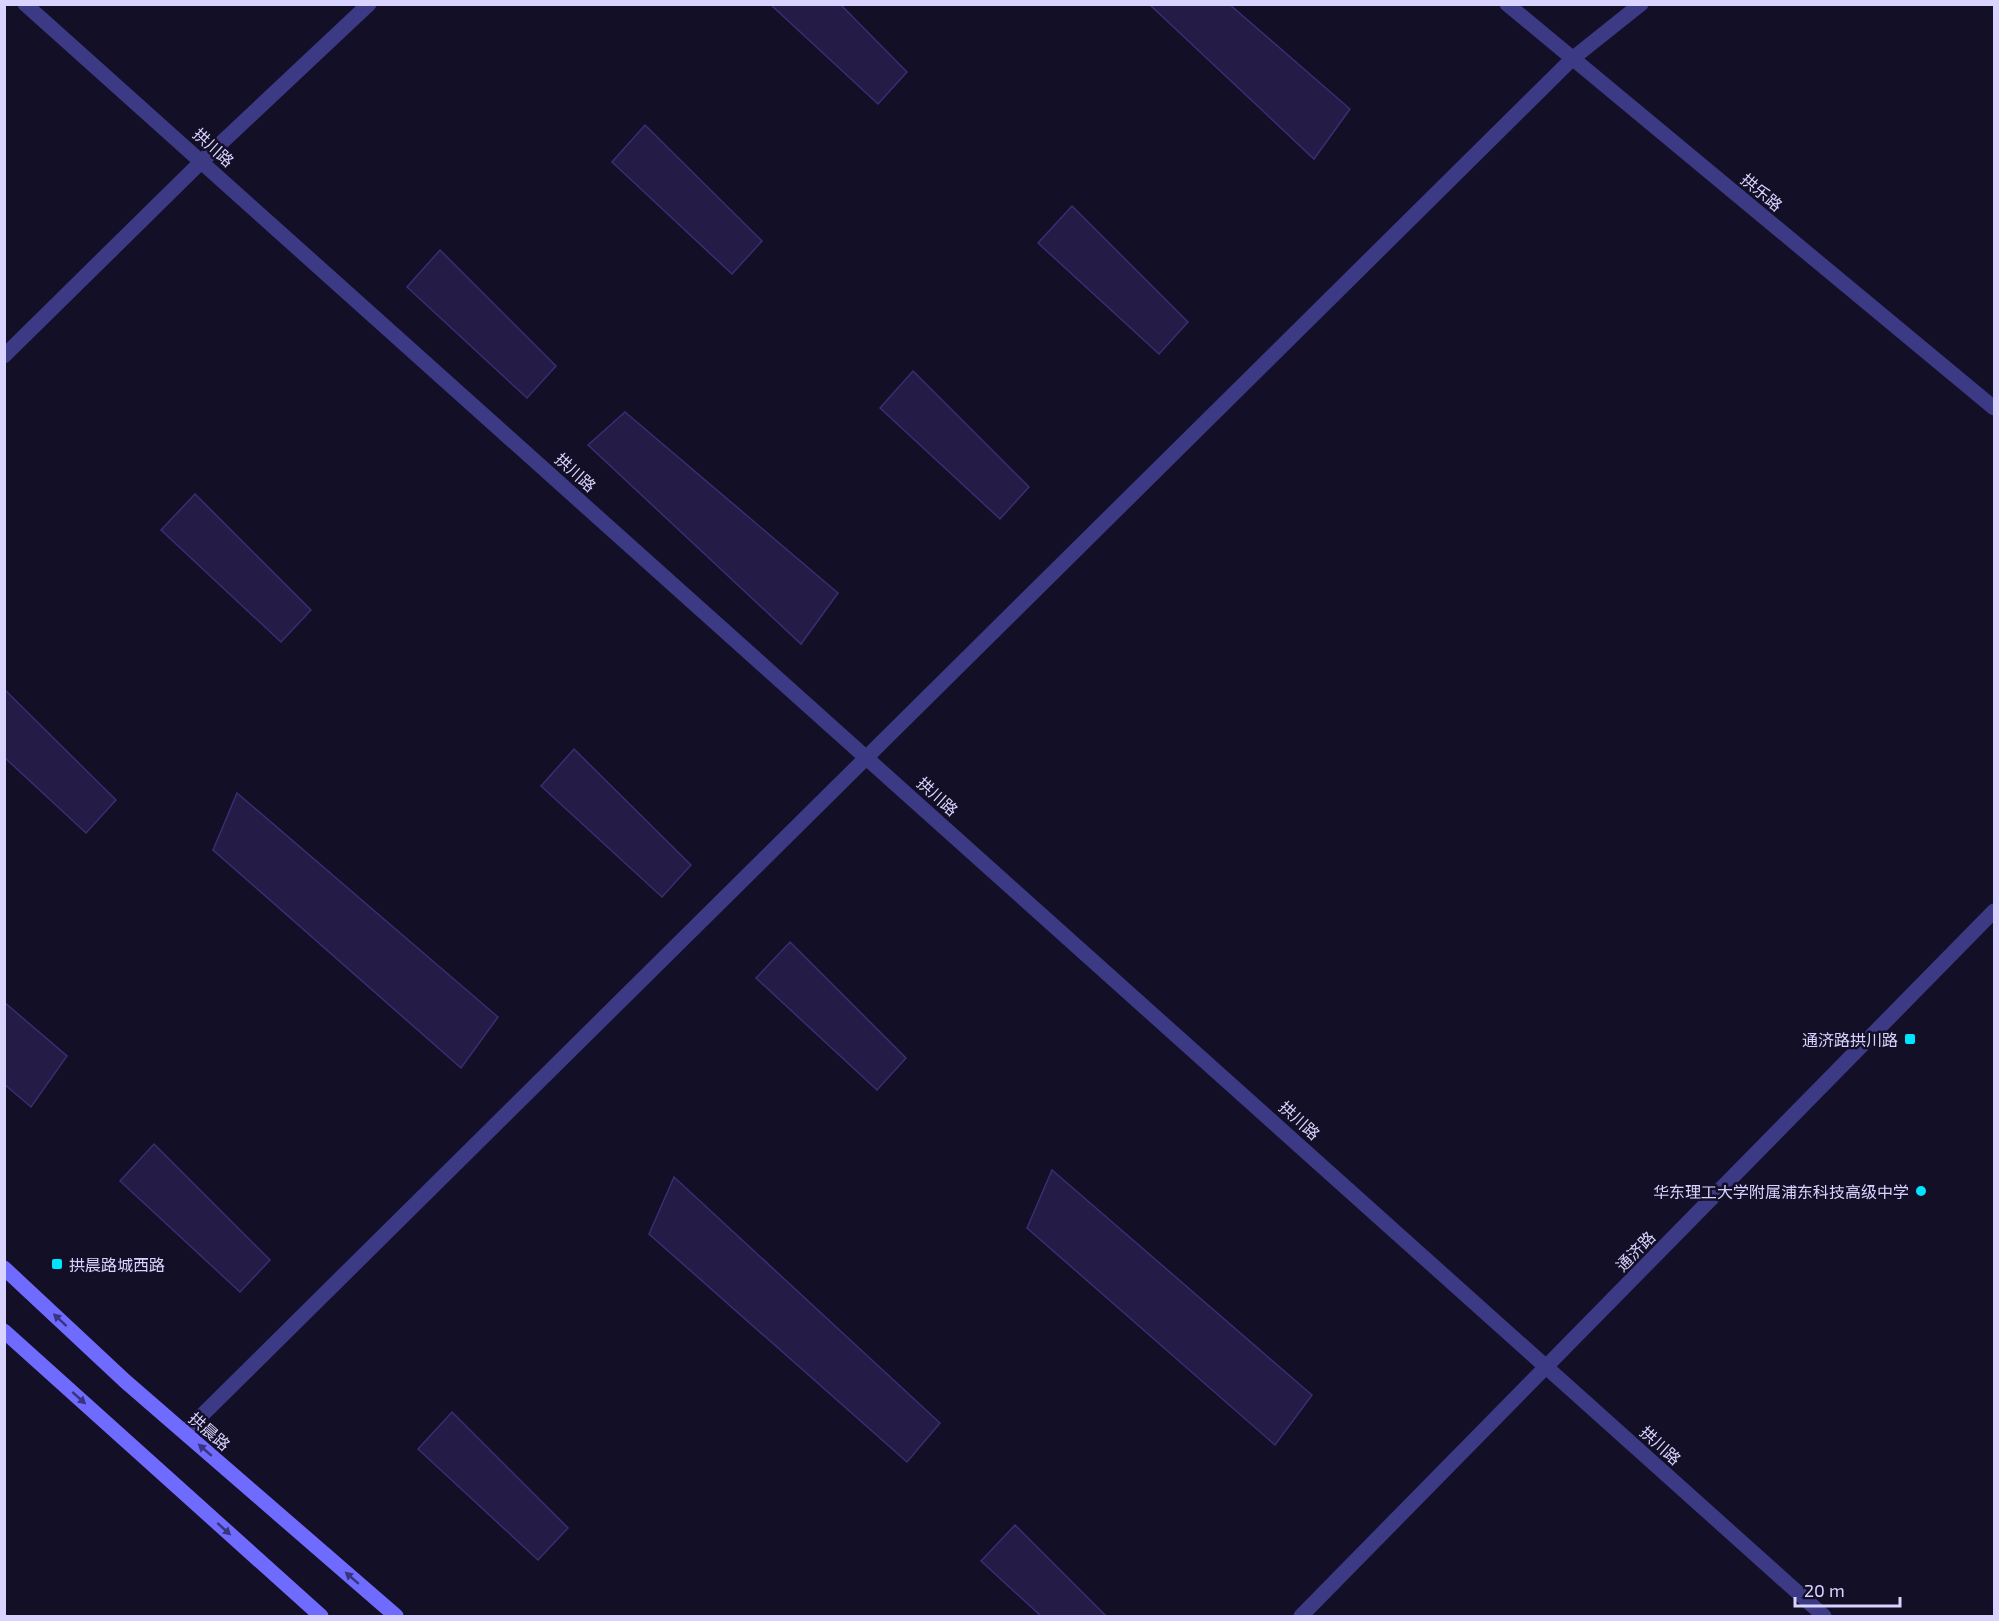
<svg xmlns="http://www.w3.org/2000/svg" width="1999" height="1621" font-family="'Exo 2','Noto Sans SC',sans-serif">
<style>
.building{fill:#241b47;stroke:#3b2d73;stroke-width:1.5}
.lines{fill:none;stroke-linecap:round;stroke-linejoin:round}
.minor{stroke:#3d3a85;stroke-width:15}
.tertiary{stroke:#3d3a85;stroke-width:15}
.secondary{stroke:#6f6bff;stroke-width:15}
.oneway{fill:#38347d}
.poi-dot{fill:#00e5ff;stroke:#130f26;stroke-width:2}
.labels{text-anchor:middle;dominant-baseline:central;stroke-width:5;stroke-linejoin:round;paint-order:stroke}
.street-label{font-size:16px;fill:#d9d4ff;stroke:#130f26}
.poi-label{font-size:16px;fill:#d9d4ff;stroke:#130f26;text-anchor:end}
</style>
<rect width="100%" height="100%" fill="#130f26"/>
<!-- building -->
<path class="building" d="M 770,4 L 840,4 L 907,72 L 878,104 Z
M 1149,4 L 1229,4 L 1350,109 L 1314,159 Z
M 645,125 L 762,241 L 732,274 L 612,162 Z
M 1072,206 L 1188,322 L 1159,354 L 1038,243 Z
M 440,250 L 556,366 L 527,398 L 407,287 Z
M 913,371 L 1029,487 L 1000,519 L 880,408 Z
M 625,412 L 838,593 L 801,644 L 588,445 Z
M 195,494 L 311,610 L 281,642 L 161,530 Z
M 4,689 L 116,800 L 86,833 L 4,757 Z
M 574,749 L 691,865 L 662,897 L 541,786 Z
M 237,793 L 498,1017 L 461,1068 L 213,850 Z
M 790,942 L 906,1058 L 877,1090 L 756,978 Z
M 4,1002 L 67,1056 L 31,1107 L 4,1084 Z
M 154,1144 L 270,1260 L 240,1292 L 120,1181 Z
M 1052,1170 L 1312,1395 L 1275,1445 L 1027,1228 Z
M 674,1177 L 940,1423 L 907,1462 L 649,1234 Z
M 452,1412 L 568,1528 L 538,1560 L 418,1449 Z
M 1015,1525 L 1106,1616 L 1041,1616 L 981,1561 Z"/>
<g class="lines">
<!-- minor -->
<path class="minor" d="M 25,4 L 1824,1616
M 185,1432 L 1572,59 L 1641,4"/>
<!-- tertiary -->
<path class="tertiary" d="M 1507,4 L 1994,408
M 4,356 L 202,161 L 369,4
M 1301,1616 L 1994,911"/>
<!-- secondary -->
<path class="secondary" d="M 4,1268 L 125,1381 L 396,1616
M 4,1331 L 321,1616"/>
</g>
<!-- one-way arrows -->
<defs><path id="oneway-solid" d="M-6-.8H1V-3.2L6.5 0L1 3.2V.8H-6Z" transform="scale(1.5)"/></defs>
<g class="oneway">
<use href="#oneway-solid" transform="translate(60 1320) rotate(-137)"/>
<use href="#oneway-solid" transform="translate(79 1398) rotate(42)"/>
<use href="#oneway-solid" transform="translate(205 1450) rotate(-139)"/>
<use href="#oneway-solid" transform="translate(224 1529) rotate(42)"/>
<use href="#oneway-solid" transform="translate(352 1578) rotate(-139)"/>
</g>
<!-- markers -->
<g class="poi-dot">
<rect x="1904" y="1033" width="12" height="12" rx="3"/>
<circle cx="1921" cy="1191" r="6"/>
<rect x="51" y="1258" width="12" height="12" rx="3"/>
</g>
<g class="labels">
<!-- street labels -->
<g class="street-label">
<text transform="translate(214 147) rotate(42)">拱川路</text>
<text transform="translate(1762 192) rotate(40)">拱乐路</text>
<text transform="translate(576 472) rotate(42)">拱川路</text>
<text transform="translate(938 796) rotate(42)">拱川路</text>
<text transform="translate(1300 1120) rotate(42)">拱川路</text>
<text transform="translate(1635 1251) rotate(-46)">通济路</text>
<text transform="translate(210 1431) rotate(41)">拱晨路</text>
<text transform="translate(1661 1445) rotate(42)">拱川路</text>
</g>
<!-- poi labels -->
<g class="poi-label">
<text x="1898" y="1039">通济路拱川路</text>
<text x="1909" y="1191">华东理工大学附属浦东科技高级中学</text>
<text x="69" y="1264" text-anchor="start">拱晨路城西路</text>
</g>
</g>
<!-- border -->
<rect width="1999" height="1621" fill="none" stroke="#d9d4ff" stroke-width="12"/>
<!-- scale -->
<path d="M1795 1597v9h105v-9" fill="none" stroke="#d9d4ff" stroke-width="3"/>
<text x="1804" y="1597" font-size="18" fill="#d9d4ff" stroke="#130f26" stroke-width="4.5" paint-order="stroke">20 m</text>
</svg>
